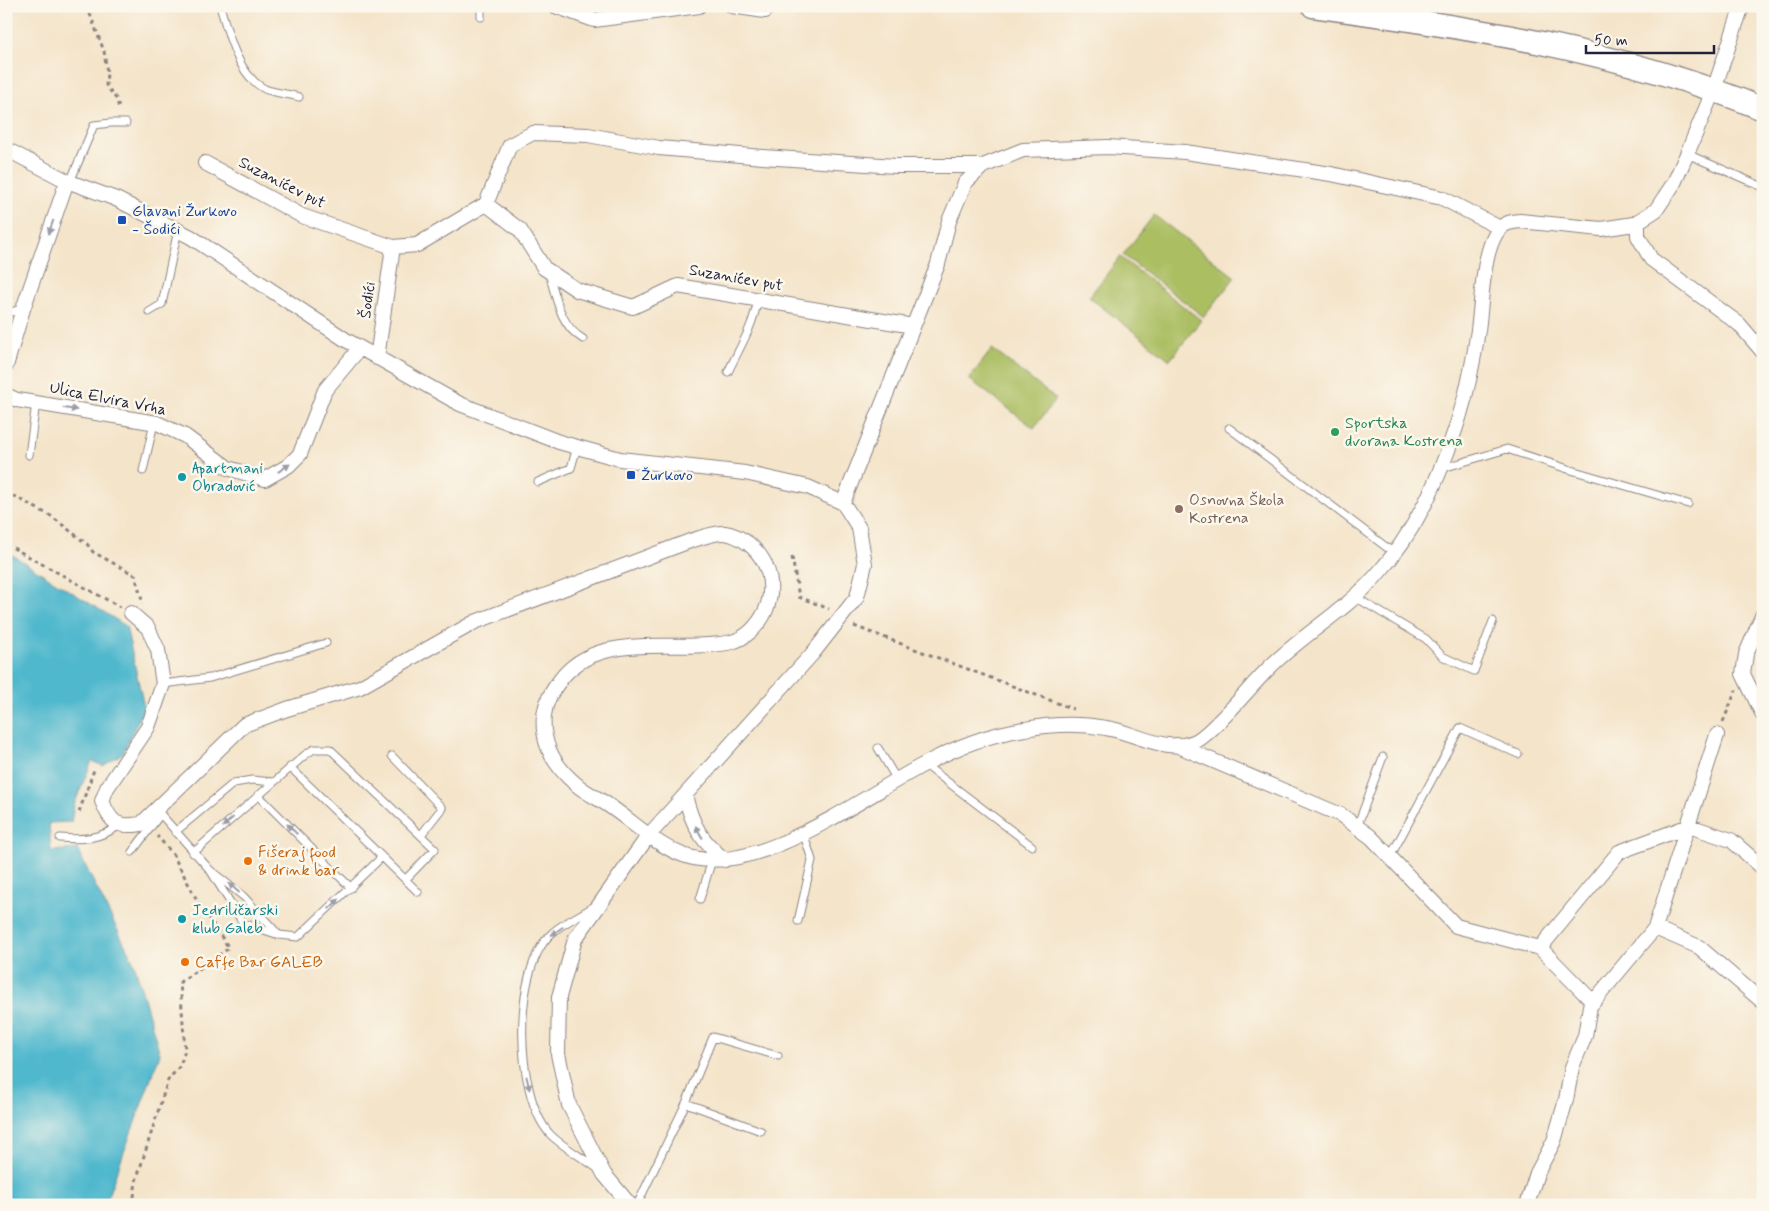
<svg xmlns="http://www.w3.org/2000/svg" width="1769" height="1211" font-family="Mynerve,sans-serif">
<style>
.green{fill:#abbe62;stroke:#66704e}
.water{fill:#4fb8cd;stroke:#386d84}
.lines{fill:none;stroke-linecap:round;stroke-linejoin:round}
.lane-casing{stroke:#8b8382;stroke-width:9}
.street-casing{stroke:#8b8382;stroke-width:16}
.primary-casing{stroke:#8b8382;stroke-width:25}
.path{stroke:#8b8382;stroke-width:3;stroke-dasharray:4 4;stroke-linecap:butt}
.lane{stroke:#fff;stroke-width:7}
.street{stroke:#fff;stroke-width:14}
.primary{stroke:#fff;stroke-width:22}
.oneway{fill:#9c9ca7}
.transit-dot{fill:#1a4fb4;stroke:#fbf7ec;stroke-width:2}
.leisure-dot{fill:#2e9e5b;stroke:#fbf7ec;stroke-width:2}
.culture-dot{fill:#0f9aa8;stroke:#fbf7ec;stroke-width:2}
.education-dot{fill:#8d6e63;stroke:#fbf7ec;stroke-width:2}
.food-dot{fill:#e8710a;stroke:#fbf7ec;stroke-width:2}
.labels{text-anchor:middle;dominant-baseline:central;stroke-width:5;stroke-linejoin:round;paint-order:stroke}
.street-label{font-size:16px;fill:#22223b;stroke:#fbf7ec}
.transit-label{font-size:16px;fill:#164399;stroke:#fbf7ec;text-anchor:start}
.leisure-label{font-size:16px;fill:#27864d;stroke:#fbf7ec;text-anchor:start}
.culture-label{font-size:16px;fill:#0d838f;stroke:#fbf7ec;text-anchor:start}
.education-label{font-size:16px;fill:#785e54;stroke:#fbf7ec;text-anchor:start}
.food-label{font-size:16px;fill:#c56008;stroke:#fbf7ec;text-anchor:start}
</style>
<rect width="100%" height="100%" fill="#fbf7ec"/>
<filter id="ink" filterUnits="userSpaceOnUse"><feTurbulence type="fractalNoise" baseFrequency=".02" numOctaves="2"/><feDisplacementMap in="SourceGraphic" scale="10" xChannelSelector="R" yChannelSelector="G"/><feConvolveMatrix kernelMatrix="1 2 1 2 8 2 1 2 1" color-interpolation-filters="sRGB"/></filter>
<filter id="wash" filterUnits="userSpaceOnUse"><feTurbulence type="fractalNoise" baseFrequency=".0096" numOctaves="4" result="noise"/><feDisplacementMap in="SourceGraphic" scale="20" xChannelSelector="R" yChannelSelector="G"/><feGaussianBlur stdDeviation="1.12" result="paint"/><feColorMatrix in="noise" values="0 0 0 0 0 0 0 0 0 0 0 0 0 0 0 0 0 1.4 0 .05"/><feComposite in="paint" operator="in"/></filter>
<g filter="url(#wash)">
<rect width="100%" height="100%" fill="#f4e4c9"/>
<!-- green -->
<path class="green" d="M 1154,215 L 1235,277 L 1204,317 L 1123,255 Z
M 1120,257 L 1201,320 L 1170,360 L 1089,297 Z
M 992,349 L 1056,399 L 1034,428 L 969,379 Z"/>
<!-- water -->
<path class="water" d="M 6,551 L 126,626 L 144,707 L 123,753 L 103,766 L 92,761 L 74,805 L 71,822 L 49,823 L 51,851 L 77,849 L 134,963 L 160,1054 L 106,1201 L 106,1205 L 6,1205 Z"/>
</g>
<g filter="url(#ink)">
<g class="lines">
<defs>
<path id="lane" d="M 220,6 C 228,33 238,76 265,89 C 275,93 288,94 299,97
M 481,6 L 481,17
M 1687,154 L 1763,187
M 70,182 L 94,125 L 111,123 L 126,123
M 549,273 C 556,297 560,326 583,339
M 149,312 L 162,304 L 178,230
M 6,313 L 23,309
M 728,372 C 740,347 753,327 758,299
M 1229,428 L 1394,553
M 29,455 L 36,403
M 1443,468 L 1507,449 L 1571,470 L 1688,504
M 143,471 L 154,423
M 538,482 L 571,468 L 577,447
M 1355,597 L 1426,639 L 1442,656 L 1474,671 L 1493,621
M 163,684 L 210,678 L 326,643
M 878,748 L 897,780
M 392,756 L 442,808 L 421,835
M 924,764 L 1032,846
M 290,767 L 418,892
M 258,795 L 351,888
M 156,809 L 210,870 L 244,897 L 279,935
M 1357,827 L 1383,757
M 175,832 L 234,783 L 252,780 L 273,782
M 60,838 C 83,840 100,839 120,825
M 132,852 L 160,815
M 193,853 L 305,755 L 314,749 L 330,749 L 435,849 L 406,879
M 1390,857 L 1460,728 L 1518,754
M 210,870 L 243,923 L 279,935 L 298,937 L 382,857
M 700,899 L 712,860
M 593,907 C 580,916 562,923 551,934 C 512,970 515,1094 549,1133 C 558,1144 585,1159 598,1169
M 798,921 L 812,860 L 803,832
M 686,1103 L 713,1037 L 778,1056
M 637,1205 L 686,1103 L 761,1131"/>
<path id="street" d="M 555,6 L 594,20 L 699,6
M 732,6 L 765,11
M 6,149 L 67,181 L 116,199 L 191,237 L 346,340 L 460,404 L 559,442 L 620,459 L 745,473 L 808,487 L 843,503 L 859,528 L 865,564 L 857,597 L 813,653 L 649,835 L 575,939 L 559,997 L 558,1054 L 569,1105 L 604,1174 L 630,1205
M 205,163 L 302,216 L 393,247 L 417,245 L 486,204 L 520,230 L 544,268 L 577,290 L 633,307 L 678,286 L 913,326
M 486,204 L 510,145 L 533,133 L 588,135 L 659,148 L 763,157 L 896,166 L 983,166
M 1638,221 L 1638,236 L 1651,259 L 1739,324 L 1763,352
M 377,358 L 393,247
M 6,366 L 23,309 L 67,181
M 6,395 L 17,400 L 157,423 L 185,436 L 228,468 L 265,479 L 288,466 L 300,454 L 325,390 L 360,348
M 843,503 L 938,264 L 949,221 L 965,183 L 983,166 L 1023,150 L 1108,147 L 1185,152 L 1331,174 L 1442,198 L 1500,228
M 131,613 L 148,628 L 158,650 L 163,684 L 148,727 L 107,788 L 102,801 C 111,823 116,828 141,824 L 244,725 L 287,709 L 360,687 L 475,622 L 690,541 C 701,538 714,532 725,533 C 734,534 742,539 749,544 C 777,568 777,606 751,631 C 738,643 725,644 709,645 C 658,649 591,634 558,683 C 550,694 546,702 544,715 C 541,744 555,767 577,785 C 586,793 598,798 608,805 C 632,821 656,845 683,855 C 753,881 862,797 923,765 C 954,748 990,734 1025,729 C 1052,724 1079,723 1106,728 C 1134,732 1165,754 1194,742 C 1211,735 1250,687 1265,672 C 1298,637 1343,613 1375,577 C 1417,531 1440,477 1459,418 C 1468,389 1474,359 1478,330 C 1482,303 1482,254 1497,232 C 1503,223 1510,222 1520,221 L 1601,229 L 1634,224 L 1656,210 L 1674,183 L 1687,154 L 1714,89 L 1742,6
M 1763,614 L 1746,654 L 1743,674 L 1763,715
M 1176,745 L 1341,815 L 1371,837 L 1456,926 L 1540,948 L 1593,1002
M 685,795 C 692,825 701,841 725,860
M 1655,928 L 1717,735
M 1540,948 L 1619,852 L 1689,826 L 1731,840 L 1763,868
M 1527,1205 L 1537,1173 L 1554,1141 L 1566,1100 L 1572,1067 L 1585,1036 L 1590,1006 L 1655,928 L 1699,947 L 1763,1002"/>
<path id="primary" d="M 1313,6 C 1467,27 1617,49 1763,109"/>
</defs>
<!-- lane casing -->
<use href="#lane" class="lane-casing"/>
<!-- street casing -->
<use href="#street" class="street-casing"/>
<!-- primary casing -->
<use href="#primary" class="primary-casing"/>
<!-- path -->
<path class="path" d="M 87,6 L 104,51 L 107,73 L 106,85 L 117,100 L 119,109
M 6,492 L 51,516 L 87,544 L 93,552 L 135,575 L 143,604
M 6,544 L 120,607
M 792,557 L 799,597 L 829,609
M 854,626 L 1073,709
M 1723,722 L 1736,690
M 79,812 L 95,767
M 133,1205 L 136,1181 L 168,1080 L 180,1066 L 185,1050 L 180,982 L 229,948 L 198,902 L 172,853 L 157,836"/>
<!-- lane -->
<use href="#lane" class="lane"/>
<!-- street -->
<use href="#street" class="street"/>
<!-- primary -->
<use href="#primary" class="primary"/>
</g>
<!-- one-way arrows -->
<defs><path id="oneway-solid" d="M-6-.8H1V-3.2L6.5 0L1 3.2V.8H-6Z" transform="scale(1.25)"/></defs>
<g class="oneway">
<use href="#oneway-solid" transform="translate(51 227) rotate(109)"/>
<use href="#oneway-solid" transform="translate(70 409) rotate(9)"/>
<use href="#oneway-solid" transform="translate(284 468) rotate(-33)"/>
<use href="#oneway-solid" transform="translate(228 822) rotate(138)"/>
<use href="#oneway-solid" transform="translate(292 829) rotate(-135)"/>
<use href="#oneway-solid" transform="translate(699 832) rotate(-120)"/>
<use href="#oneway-solid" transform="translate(234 888) rotate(-139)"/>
<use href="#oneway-solid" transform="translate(334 904) rotate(-43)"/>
<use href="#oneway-solid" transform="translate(557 931) rotate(145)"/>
<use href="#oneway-solid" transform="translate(528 1083) rotate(77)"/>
</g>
</g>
<!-- markers -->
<g class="transit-dot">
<rect x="117" y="215" width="10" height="10" rx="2.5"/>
<rect x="626" y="470" width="10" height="10" rx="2.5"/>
</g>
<circle class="leisure-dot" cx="1335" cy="432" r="5"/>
<g class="culture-dot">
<circle cx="182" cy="477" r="5"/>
<circle cx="182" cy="919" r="5"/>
</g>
<circle class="education-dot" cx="1179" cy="509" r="5"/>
<g class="food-dot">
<circle cx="248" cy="861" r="5"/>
<circle cx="185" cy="962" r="5"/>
</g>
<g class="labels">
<!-- street labels -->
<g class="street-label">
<text transform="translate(282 183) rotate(27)">Suzanićev put</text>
<text transform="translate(736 278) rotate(10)">Suzanićev put</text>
<text transform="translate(368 300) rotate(-82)">Šodići</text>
<text transform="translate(108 399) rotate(11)">Ulica Elvira Vrha</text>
</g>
<!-- transit labels -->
<g class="transit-label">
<text x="132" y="211">Glavani Žurkovo<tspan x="132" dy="18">- Šodići</tspan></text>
<text x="641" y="475">Žurkovo</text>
</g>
<!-- leisure labels -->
<g class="leisure-label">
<text x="1345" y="423">Sportska<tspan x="1345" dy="18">dvorana Kostrena</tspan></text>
</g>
<!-- culture labels -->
<g class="culture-label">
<text x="192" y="468">Apartmani<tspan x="192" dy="18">Obradović</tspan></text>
<text x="192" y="910">Jedriličarski<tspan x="192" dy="18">klub Galeb</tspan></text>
</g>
<!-- education labels -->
<g class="education-label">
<text x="1189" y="500">Osnovna Škola<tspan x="1189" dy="18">Kostrena</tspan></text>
</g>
<!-- food labels -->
<g class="food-label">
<text x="258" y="852">Fišeraj food<tspan x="258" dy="18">&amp; drink bar</tspan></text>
<text x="195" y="962">Caffe Bar GALEB</text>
</g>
</g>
<!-- margin -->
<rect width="1769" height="1211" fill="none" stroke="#fbf7ec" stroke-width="25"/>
<!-- scale -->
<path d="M1586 45v8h128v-8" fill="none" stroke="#22223b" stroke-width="2.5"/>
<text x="1594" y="45" font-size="15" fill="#22223b" stroke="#fbf7ec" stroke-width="4" paint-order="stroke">50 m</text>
</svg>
